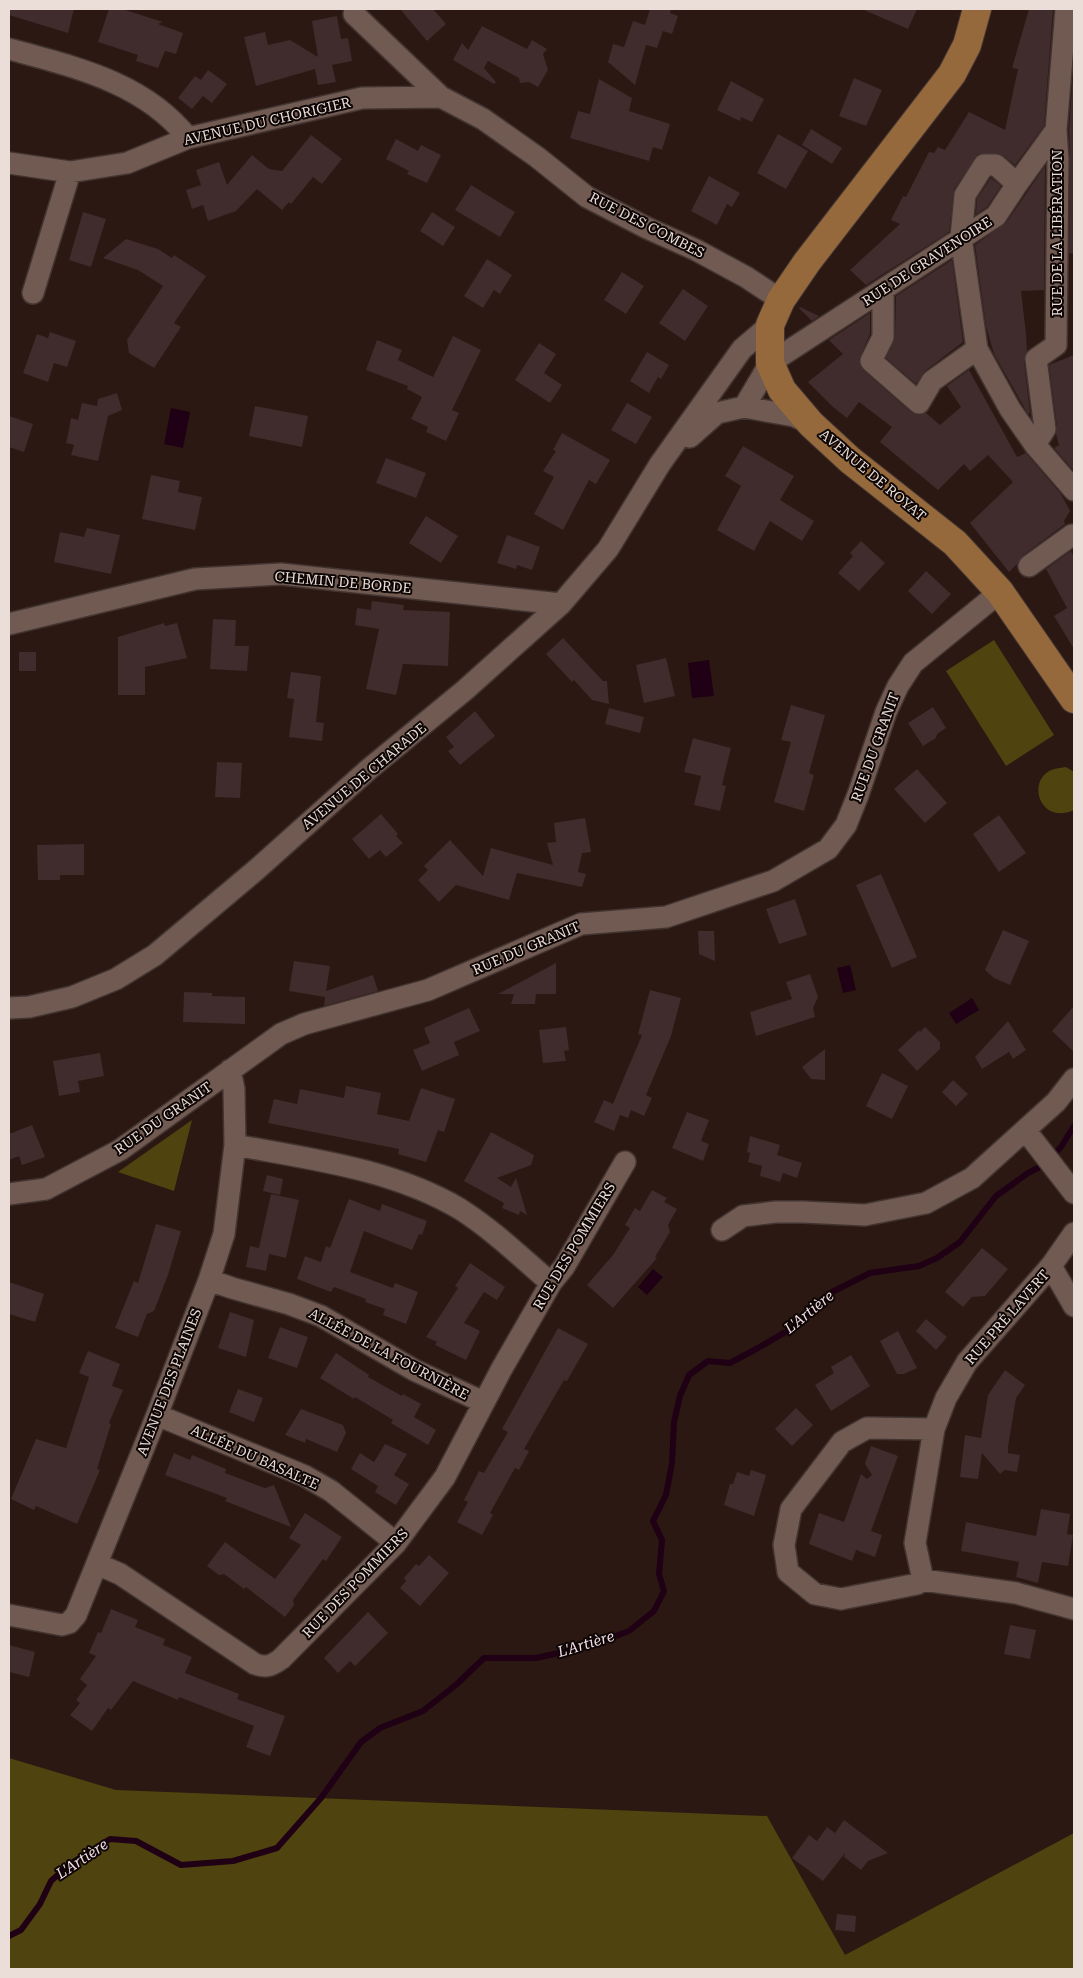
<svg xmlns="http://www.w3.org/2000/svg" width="1083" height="1978" font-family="'Roboto Serif',serif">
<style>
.green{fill:#4f430f}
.water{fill:#1f0014}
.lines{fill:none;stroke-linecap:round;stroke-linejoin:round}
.stream{stroke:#1f0014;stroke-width:6}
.building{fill:#402b2d}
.minor-casing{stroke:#423431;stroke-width:24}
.major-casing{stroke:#423431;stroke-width:30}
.minor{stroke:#705a52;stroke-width:21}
.major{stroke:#95693b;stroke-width:28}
.labels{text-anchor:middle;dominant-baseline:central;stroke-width:4;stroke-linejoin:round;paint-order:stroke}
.street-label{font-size:14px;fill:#ebded9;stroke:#0d0604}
.water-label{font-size:15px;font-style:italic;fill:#f2dce7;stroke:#0d0604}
</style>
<rect width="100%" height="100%" fill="#2b1812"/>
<!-- green -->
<path class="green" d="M 994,640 L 1054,735 L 1006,766 L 946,671 Z
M 1066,767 L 1074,772 L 1074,810 C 1039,826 1025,778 1054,769 C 1057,768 1062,768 1066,767 Z
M 192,1120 L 174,1191 L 118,1172 Z
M 9,1758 L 116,1790 L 767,1816 L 845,1955 L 1074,1833 L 1074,1969 L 9,1969 Z"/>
<!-- water -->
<path class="water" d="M 171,408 L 190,412 L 183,448 L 164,444 Z
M 709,660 L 714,696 L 692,698 L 688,663 Z
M 850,965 L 856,990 L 843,993 L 837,968 Z
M 972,998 L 979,1010 L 956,1024 L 949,1013 Z
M 653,1269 L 663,1277 L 647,1295 L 638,1287 Z"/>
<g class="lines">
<!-- stream -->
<path class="stream" d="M 9,1936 L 21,1930 L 40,1904 L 51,1881 L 70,1864 L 110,1839 L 136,1841 L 181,1865 L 233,1861 L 277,1848 L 321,1798 L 361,1742 L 380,1728 L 423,1711 L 457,1684 L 484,1658 L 536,1658 L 590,1646 L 629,1631 L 654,1611 L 664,1591 L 659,1574 L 662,1540 L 653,1521 L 666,1495 L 672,1463 L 674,1422 L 680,1396 L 689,1375 L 708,1361 L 730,1363 L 758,1348 L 799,1324 L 828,1294 L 870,1273 L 919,1266 L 937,1258 L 960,1242 L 996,1196 L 1028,1173 L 1042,1166 L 1061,1147 L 1074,1126"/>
</g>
<!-- building -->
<path class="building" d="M 9,9 L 74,9 L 68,33 L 9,15 Z
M 109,9 L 122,9 L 163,22 L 158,24 L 183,33 L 176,54 L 165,51 L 158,68 L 136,61 L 138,55 L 98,42 Z
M 400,9 L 433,9 L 446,24 L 427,41 Z
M 650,9 L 671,9 L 670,13 L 678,16 L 672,34 L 663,31 L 657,48 L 646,45 L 635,85 L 608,62 L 613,44 L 624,47 L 633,21 L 645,25 Z
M 862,9 L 917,9 L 908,29 Z
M 1029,9 L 1053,9 L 1044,126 L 1015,165 L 1004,156 L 997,153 L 978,154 L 954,189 L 949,232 L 866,285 L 850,270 L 900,224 L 891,220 L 903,196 L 906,197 L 929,152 L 934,153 L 938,147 L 945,150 L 969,112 L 1005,130 L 1018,69 L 1012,68 Z
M 337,16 L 341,39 L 348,38 L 352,61 L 332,65 L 336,82 L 318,85 L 315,69 L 256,86 L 244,37 L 265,32 L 268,45 L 290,40 L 318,57 L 312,21 Z
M 482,26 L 527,49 L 532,40 L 547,49 L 543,54 L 548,70 L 538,87 L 529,82 L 520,83 L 519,78 L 488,61 L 484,68 L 496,82 L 494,84 L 453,60 L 462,43 L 468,50 Z
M 1074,61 L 1074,254 L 1069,253 L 1070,159 L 1069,130 Z
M 208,70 L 227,84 L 212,103 L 203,96 L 192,109 L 178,98 L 195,76 L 201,80 Z
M 854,78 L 882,90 L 866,126 L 839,116 Z
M 599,79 L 632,98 L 629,111 L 670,124 L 662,150 L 653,147 L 649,161 L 570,138 L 578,111 L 590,114 Z
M 731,81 L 764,99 L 752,122 L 741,117 L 740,121 L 717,110 Z
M 811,129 L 842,148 L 832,164 L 802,145 Z
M 778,134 L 808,151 L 786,189 L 757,173 Z
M 311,135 L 342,159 L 322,184 L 313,177 L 291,204 L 289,202 L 282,210 L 257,189 L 236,211 L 208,221 L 203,205 L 192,209 L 186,190 L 201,185 L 196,170 L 219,162 L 227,185 L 252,155 L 269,169 L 282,171 Z
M 396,139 L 418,151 L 421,145 L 441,155 L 427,183 L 407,174 L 409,171 L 386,159 Z
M 1045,166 L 1044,290 L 1021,291 L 1026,334 L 1027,351 L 1024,361 L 1030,413 L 1028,414 L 994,354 L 986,326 L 975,245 L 1006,223 Z
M 709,176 L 740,193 L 732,207 L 727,204 L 717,225 L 691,211 Z
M 991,178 L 1001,186 L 987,207 L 976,214 L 977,199 Z
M 471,185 L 515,212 L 500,237 L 455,210 Z
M 83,212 L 106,219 L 91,267 L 69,260 Z
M 432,212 L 455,227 L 443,246 L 420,231 Z
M 126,239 L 158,249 L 172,258 L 174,255 L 206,276 L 174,323 L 181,327 L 154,368 L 129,353 L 127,340 L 163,286 L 138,270 L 103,258 Z
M 487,259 L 512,275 L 500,294 L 494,290 L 483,308 L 464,296 Z
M 952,260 L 963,342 L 925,371 L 916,384 L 886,358 L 895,337 L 896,296 Z
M 622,272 L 644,286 L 626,314 L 604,300 Z
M 683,289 L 708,306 L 685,341 L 659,323 Z
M 800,307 L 819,316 L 812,321 L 799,308 Z
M 870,313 L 870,334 L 859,360 L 863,370 L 911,412 L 918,415 L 926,413 L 940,425 L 961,407 L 947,386 L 969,370 L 1017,457 L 1026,453 L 1061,494 L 1070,511 L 1064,521 L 1065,524 L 1022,556 L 1017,564 L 1009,572 L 970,523 L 1013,482 L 988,455 L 970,471 L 964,464 L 938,490 L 880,442 L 892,427 L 859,402 L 847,418 L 833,407 L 808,382 L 843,354 L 829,340 Z
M 50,332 L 76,341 L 67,367 L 54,363 L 48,382 L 23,373 L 37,334 L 48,338 Z
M 453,336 L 481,350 L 452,410 L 459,413 L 446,441 L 426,432 L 428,427 L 411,419 L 422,397 L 407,389 L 408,386 L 366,370 L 377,340 L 402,350 L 398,360 L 433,377 Z
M 539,343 L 556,354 L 544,373 L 562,385 L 550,403 L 515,380 Z
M 647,352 L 669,365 L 661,379 L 658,377 L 649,393 L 630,381 Z
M 1074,355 L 1074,471 L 1054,448 L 1059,445 L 1056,434 L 1057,427 L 1049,365 Z
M 117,393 L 122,410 L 108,416 L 98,461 L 71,455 L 74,445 L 66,443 L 68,435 L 71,418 L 78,420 L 82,403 L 97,406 L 98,399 Z
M 627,403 L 652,417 L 636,444 L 611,430 Z
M 255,406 L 308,416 L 302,447 L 249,436 Z
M 9,416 L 33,424 L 24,452 L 9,447 Z
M 562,433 L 610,460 L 596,484 L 589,480 L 563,530 L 534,514 L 554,477 L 543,471 L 556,451 L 553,450 Z
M 743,446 L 794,476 L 780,500 L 814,521 L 802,541 L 770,521 L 754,551 L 717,530 L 741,486 L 725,476 Z
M 386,458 L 426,473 L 416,498 L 376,483 Z
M 151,475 L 180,481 L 178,492 L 202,497 L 195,530 L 142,519 Z
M 426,516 L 458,536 L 441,563 L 409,543 Z
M 87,528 L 120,535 L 111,574 L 54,562 L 60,532 L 84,537 Z
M 507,535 L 540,547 L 532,570 L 517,565 L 516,569 L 497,563 Z
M 861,541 L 885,563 L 859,591 L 838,573 L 853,556 L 850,553 Z
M 1071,551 L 1074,557 L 1074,649 L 1054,616 L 1067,608 L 1046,569 Z
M 926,571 L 951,594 L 932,614 L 908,591 Z
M 372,601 L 404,605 L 403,610 L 450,612 L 448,666 L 403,664 L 396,695 L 366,689 L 379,629 L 355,625 L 357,608 L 371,610 Z
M 213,619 L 236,620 L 235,646 L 249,646 L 247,671 L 210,669 Z
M 164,623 L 165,626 L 177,623 L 187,658 L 145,667 L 145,695 L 118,695 L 118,637 Z
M 563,638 L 603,681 L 607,681 L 609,704 L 592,700 L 574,680 L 572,682 L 546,654 Z
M 19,652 L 36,652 L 36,671 L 19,671 Z
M 666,658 L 675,696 L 644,703 L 636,665 Z
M 291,672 L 321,676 L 316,722 L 324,723 L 322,741 L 289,737 L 294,699 L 287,698 Z
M 791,705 L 825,715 L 809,773 L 814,775 L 804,811 L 774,802 L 791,742 L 781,740 Z
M 933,707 L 946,728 L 937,734 L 936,738 L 923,746 L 908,723 Z
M 609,708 L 644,717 L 640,733 L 605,724 Z
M 475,711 L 495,736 L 460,765 L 448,751 L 454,747 L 446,737 Z
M 693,738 L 731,748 L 722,785 L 726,786 L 720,811 L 694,805 L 701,776 L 684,772 Z
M 217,762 L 242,763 L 240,798 L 215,797 Z
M 917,769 L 947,803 L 925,823 L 894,789 Z
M 381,814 L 398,834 L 396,836 L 403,843 L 386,857 L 380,850 L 369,859 L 352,839 Z
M 999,815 L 1026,853 L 999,872 L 973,834 Z
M 585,818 L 591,852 L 582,853 L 578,872 L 586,874 L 582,887 L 517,873 L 509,900 L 456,885 L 439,902 L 418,880 L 428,870 L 424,866 L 450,840 L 483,876 L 491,848 L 553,865 L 547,843 L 556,842 L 554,823 Z
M 84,844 L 84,875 L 60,875 L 60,880 L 38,880 L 37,845 Z
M 881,874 L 917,957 L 892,968 L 856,885 Z
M 795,899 L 807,935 L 779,944 L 766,909 Z
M 1003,930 L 1029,941 L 1010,985 L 994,978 L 985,970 Z
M 698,931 L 714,931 L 715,961 L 699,954 Z
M 294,961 L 330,966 L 326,991 L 373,975 L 378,991 L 324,1006 L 325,997 L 289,991 Z
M 556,963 L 556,994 L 536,994 L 535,1004 L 511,1004 L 514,994 L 498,994 Z
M 810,974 L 818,997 L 813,1008 L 815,1017 L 756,1036 L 750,1012 L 792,999 L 786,982 Z
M 650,990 L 681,998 L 671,1036 L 646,1095 L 652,1098 L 644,1116 L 631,1110 L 628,1118 L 620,1115 L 614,1131 L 594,1122 L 604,1100 L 613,1104 L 620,1087 L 642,1035 L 638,1034 Z
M 184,992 L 212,993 L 212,996 L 245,997 L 245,1024 L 183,1022 Z
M 1074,1006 L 1074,1052 L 1052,1031 Z
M 469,1008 L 480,1031 L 454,1042 L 459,1055 L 422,1071 L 413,1050 L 430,1043 L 424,1028 Z
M 1008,1021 L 1026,1050 L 1013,1059 L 1009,1052 L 982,1069 L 975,1057 Z
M 566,1027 L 569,1050 L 564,1051 L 566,1061 L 543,1063 L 539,1030 Z
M 925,1027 L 940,1042 L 940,1049 L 917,1071 L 898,1050 L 919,1030 L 920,1032 Z
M 825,1049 L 825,1080 L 811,1079 L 802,1067 Z
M 100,1053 L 104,1076 L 78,1081 L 80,1092 L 59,1096 L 53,1061 Z
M 882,1073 L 908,1086 L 892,1119 L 866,1106 Z
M 953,1080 L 968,1094 L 956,1106 L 942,1092 Z
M 346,1086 L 381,1093 L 377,1114 L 409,1121 L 421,1088 L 455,1099 L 444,1132 L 438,1130 L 426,1162 L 398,1154 L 399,1149 L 268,1123 L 274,1099 L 297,1104 L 300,1089 L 344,1098 Z
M 687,1112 L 709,1120 L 701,1141 L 709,1144 L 703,1161 L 672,1148 Z
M 32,1125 L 45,1157 L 22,1165 L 19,1156 L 9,1160 L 9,1134 Z
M 491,1132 L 534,1155 L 531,1165 L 497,1178 L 511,1187 L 516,1178 L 527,1215 L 520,1211 L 519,1215 L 502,1208 L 504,1203 L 464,1181 Z
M 750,1136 L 780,1145 L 777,1155 L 802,1163 L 797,1178 L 783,1173 L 780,1182 L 760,1176 L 762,1166 L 748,1162 L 750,1153 L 747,1152 Z
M 267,1175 L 283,1179 L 280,1195 L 263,1191 Z
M 652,1190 L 667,1198 L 664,1202 L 677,1209 L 668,1225 L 670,1232 L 655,1257 L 657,1258 L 613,1308 L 587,1285 L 613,1255 L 630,1228 L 625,1225 L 635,1208 L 640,1211 Z
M 271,1194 L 299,1200 L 286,1258 L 269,1254 L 266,1271 L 246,1267 L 250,1246 L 259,1248 Z
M 349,1199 L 380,1211 L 382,1204 L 427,1221 L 422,1235 L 419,1234 L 412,1250 L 364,1231 L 350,1272 L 393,1288 L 395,1283 L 418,1292 L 406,1324 L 383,1315 L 385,1309 L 365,1302 L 366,1299 L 334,1287 L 331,1292 L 297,1279 L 305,1256 L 321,1262 L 326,1246 L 330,1248 Z
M 156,1224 L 181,1231 L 168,1275 L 154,1311 L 147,1314 L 138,1337 L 115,1328 L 134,1281 L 138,1283 Z
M 982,1248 L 1008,1269 L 985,1296 L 972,1297 L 963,1307 L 945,1292 Z
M 470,1263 L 505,1287 L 497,1300 L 484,1292 L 464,1323 L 480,1331 L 466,1360 L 435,1345 L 437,1342 L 426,1337 L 458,1288 L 455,1286 Z
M 9,1282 L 44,1294 L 35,1322 L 9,1314 Z
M 230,1312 L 254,1320 L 246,1357 L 218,1348 Z
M 926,1319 L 947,1337 L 936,1350 L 916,1331 Z
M 280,1327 L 308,1337 L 297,1368 L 268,1358 Z
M 558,1328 L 588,1344 L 567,1381 L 564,1380 L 524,1449 L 529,1451 L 519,1470 L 515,1468 L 490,1513 L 493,1515 L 482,1535 L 457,1522 L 468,1502 L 464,1500 L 479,1471 L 484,1473 L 508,1432 L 502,1429 Z
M 898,1331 L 917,1368 L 904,1374 L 897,1374 L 880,1341 Z
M 88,1351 L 120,1364 L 112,1386 L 123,1390 L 109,1423 L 111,1424 L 97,1469 L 100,1470 L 77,1524 L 36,1506 L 34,1510 L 11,1499 L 36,1439 L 66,1448 L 89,1377 L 79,1373 Z
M 336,1353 L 369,1375 L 368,1377 L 402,1396 L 403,1394 L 421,1404 L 414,1417 L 436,1430 L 428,1445 L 391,1423 L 393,1420 L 355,1397 L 354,1399 L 320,1378 Z
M 851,1355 L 870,1386 L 831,1411 L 815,1385 L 834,1373 L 831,1367 Z
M 1005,1370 L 1025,1385 L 1016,1398 L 1008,1447 L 1008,1453 L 1020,1455 L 1017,1472 L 1005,1470 L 1000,1474 L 982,1453 L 978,1479 L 960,1477 L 965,1435 L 981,1438 L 988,1395 Z
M 238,1389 L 263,1398 L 254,1422 L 229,1412 Z
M 796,1408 L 813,1425 L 792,1446 L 775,1429 Z
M 301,1409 L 343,1425 L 346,1433 L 337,1452 L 306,1439 L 305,1443 L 285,1435 Z
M 385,1444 L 407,1454 L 394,1475 L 409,1484 L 396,1505 L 375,1492 L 378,1486 L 351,1469 L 360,1453 L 374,1462 Z
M 871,1446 L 898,1456 L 871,1531 L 882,1535 L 875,1557 L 856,1550 L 852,1561 L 809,1544 L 819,1513 L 844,1522 L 861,1474 L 867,1479 L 872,1475 L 865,1464 Z
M 174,1453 L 190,1460 L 192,1455 L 226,1469 L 225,1473 L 265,1488 L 274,1485 L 291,1527 L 225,1501 L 227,1498 L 165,1475 Z
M 751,1470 L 766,1475 L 754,1516 L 724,1505 L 730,1484 L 733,1484 L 737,1472 L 749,1476 Z
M 1041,1509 L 1070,1514 L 1067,1534 L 1073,1535 L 1068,1566 L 1042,1562 L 1038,1583 L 1016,1577 L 1019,1562 L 961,1551 L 966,1522 L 1036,1536 Z
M 305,1513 L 342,1537 L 326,1561 L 323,1559 L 293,1600 L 294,1605 L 285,1617 L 246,1587 L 244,1589 L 224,1574 L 219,1575 L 207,1566 L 225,1542 L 275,1579 L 301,1545 L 289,1538 Z
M 429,1555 L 449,1573 L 420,1606 L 400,1588 L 406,1581 L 404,1578 L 416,1564 L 419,1566 Z
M 111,1609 L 138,1620 L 135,1627 L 165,1639 L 163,1645 L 192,1657 L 185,1673 L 239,1694 L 237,1699 L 285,1716 L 270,1756 L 246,1747 L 254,1726 L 179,1697 L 178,1700 L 133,1681 L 111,1710 L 108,1708 L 92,1731 L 70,1715 L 80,1703 L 76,1700 L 87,1685 L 80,1679 L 96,1656 L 89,1653 L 98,1632 L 101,1633 Z
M 368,1612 L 388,1633 L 355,1666 L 350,1661 L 338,1673 L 324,1658 Z
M 1010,1625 L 1036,1630 L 1030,1659 L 1004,1654 Z
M 9,1645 L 35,1652 L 29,1677 L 9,1672 Z
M 844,1820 L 888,1853 L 868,1861 L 861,1870 L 844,1857 L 845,1853 L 823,1881 L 792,1858 L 809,1835 L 817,1841 L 827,1827 L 835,1833 Z
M 837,1914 L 856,1916 L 855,1932 L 835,1930 Z"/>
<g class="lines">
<defs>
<path id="minor" d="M 354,14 L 441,97 L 483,119 L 537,157 L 587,197 L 647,228 L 696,250 L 746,277 L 781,300
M 9,49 C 74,67 144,82 188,138
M 9,163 L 70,172 L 127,163 L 188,138 L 362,98 L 441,97
M 1017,184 L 996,165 L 984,165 L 965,195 L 961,237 L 977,349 L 1010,409 L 1035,445 L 1074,490
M 883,290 L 883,337 L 871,361 L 919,403 L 932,381 L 977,349
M 33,293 L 70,172
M 744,407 L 794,416 L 811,424
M 690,437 L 717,413 L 744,407 L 770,363 L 996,216 L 1017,184 L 1056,130
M 1035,445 L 1045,429 L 1036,359 L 1056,345 L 1058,159 L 1056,130 L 1066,9
M 1029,566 L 1072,535 L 1074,535
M 9,624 L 195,579 L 281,574 L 561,604
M 9,1008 L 29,1007 L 72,997 L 116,979 L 155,955 L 256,870 L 369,769 L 465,690 L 561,604 L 608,549 L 660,464 L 742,349 L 770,325
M 1026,1131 L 1074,1193
M 235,1145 C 310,1159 393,1169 460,1209 C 493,1230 522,1258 551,1283
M 9,1194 L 46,1189 L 120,1150 L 281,1034 L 304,1024 L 428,990 L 581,924 L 666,917 L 773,881 L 828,849 L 846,825 L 858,795 L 886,712 L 898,686 L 913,663 L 1000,592
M 722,1230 L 743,1216 L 776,1212 L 803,1212 L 865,1215 L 926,1203 L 972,1178 L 1056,1102 L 1074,1079
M 1074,1233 L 1051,1266 L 967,1362 L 946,1398 L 934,1429 L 915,1543 L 923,1580 L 1016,1593 L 1074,1609
M 1051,1266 L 1074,1306
M 209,1280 L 232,1288 L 289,1304 L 321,1316 L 414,1370 L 483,1402
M 157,1415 L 305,1476 L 331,1491 L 396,1543
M 97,1564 L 120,1574 L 255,1664 C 266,1668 271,1666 281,1659 L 396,1543 L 445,1477 L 501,1370 L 551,1283 L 564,1267 L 625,1162
M 923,1580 L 917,1584 L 841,1599 L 815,1594 L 788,1572 L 784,1545 L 791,1509 L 842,1442 L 867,1428 L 934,1429
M 9,1615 L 62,1625 L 69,1623 L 76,1615 L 157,1415 L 209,1280 L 224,1234 L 235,1145 L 234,1089 L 230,1070"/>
<path id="major" d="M 977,9 L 967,45 L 952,74 L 807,262 L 781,300 L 770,325 L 770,363 L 782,390 L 811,424 L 850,460 L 955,543 L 1000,592 L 1074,699"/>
</defs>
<!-- minor casing -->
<use href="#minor" class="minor-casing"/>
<!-- major casing -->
<use href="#major" class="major-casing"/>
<!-- minor -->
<use href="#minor" class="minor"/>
<!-- major -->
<use href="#major" class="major"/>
</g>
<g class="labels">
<!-- street labels -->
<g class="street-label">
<text transform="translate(267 121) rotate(-13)">AVENUE DU CHORIGIER</text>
<text transform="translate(647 225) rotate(27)">RUE DES COMBES</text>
<text transform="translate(1057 233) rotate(-90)">RUE DE LA LIBÉRATION</text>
<text transform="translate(927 261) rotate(-33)">RUE DE GRAVENOIRE</text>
<text transform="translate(873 475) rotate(40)">AVENUE DE ROYAT</text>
<text transform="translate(343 582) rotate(5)">CHEMIN DE BORDE</text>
<text transform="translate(875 747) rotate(-70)">RUE DU GRANIT</text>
<text transform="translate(364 776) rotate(-40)">AVENUE DE CHARADE</text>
<text transform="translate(526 948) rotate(-23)">RUE DU GRANIT</text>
<text transform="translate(163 1118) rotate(-35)">RUE DU GRANIT</text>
<text transform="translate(574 1246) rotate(-59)">RUE DES POMMIERS</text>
<text transform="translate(1007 1317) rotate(-49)">RUE PRÉ LAVERT</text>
<text transform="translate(389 1354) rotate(28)">ALLÉE DE LA FOURNIÈRE</text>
<text transform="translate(169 1382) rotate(-69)">AVENUE DES PLAINES</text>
<text transform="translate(255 1457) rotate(24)">ALLÉE DU BASALTE</text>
<text transform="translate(355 1583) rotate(-46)">RUE DES POMMIERS</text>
</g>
<!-- water labels -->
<g class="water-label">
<text transform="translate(809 1312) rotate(-39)">L'Artière</text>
<text transform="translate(586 1644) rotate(-17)">L'Artière</text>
<text transform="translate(82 1859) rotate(-34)">L'Artière</text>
</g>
</g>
<!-- border -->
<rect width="1083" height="1978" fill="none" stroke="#ebded9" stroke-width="20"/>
</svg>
